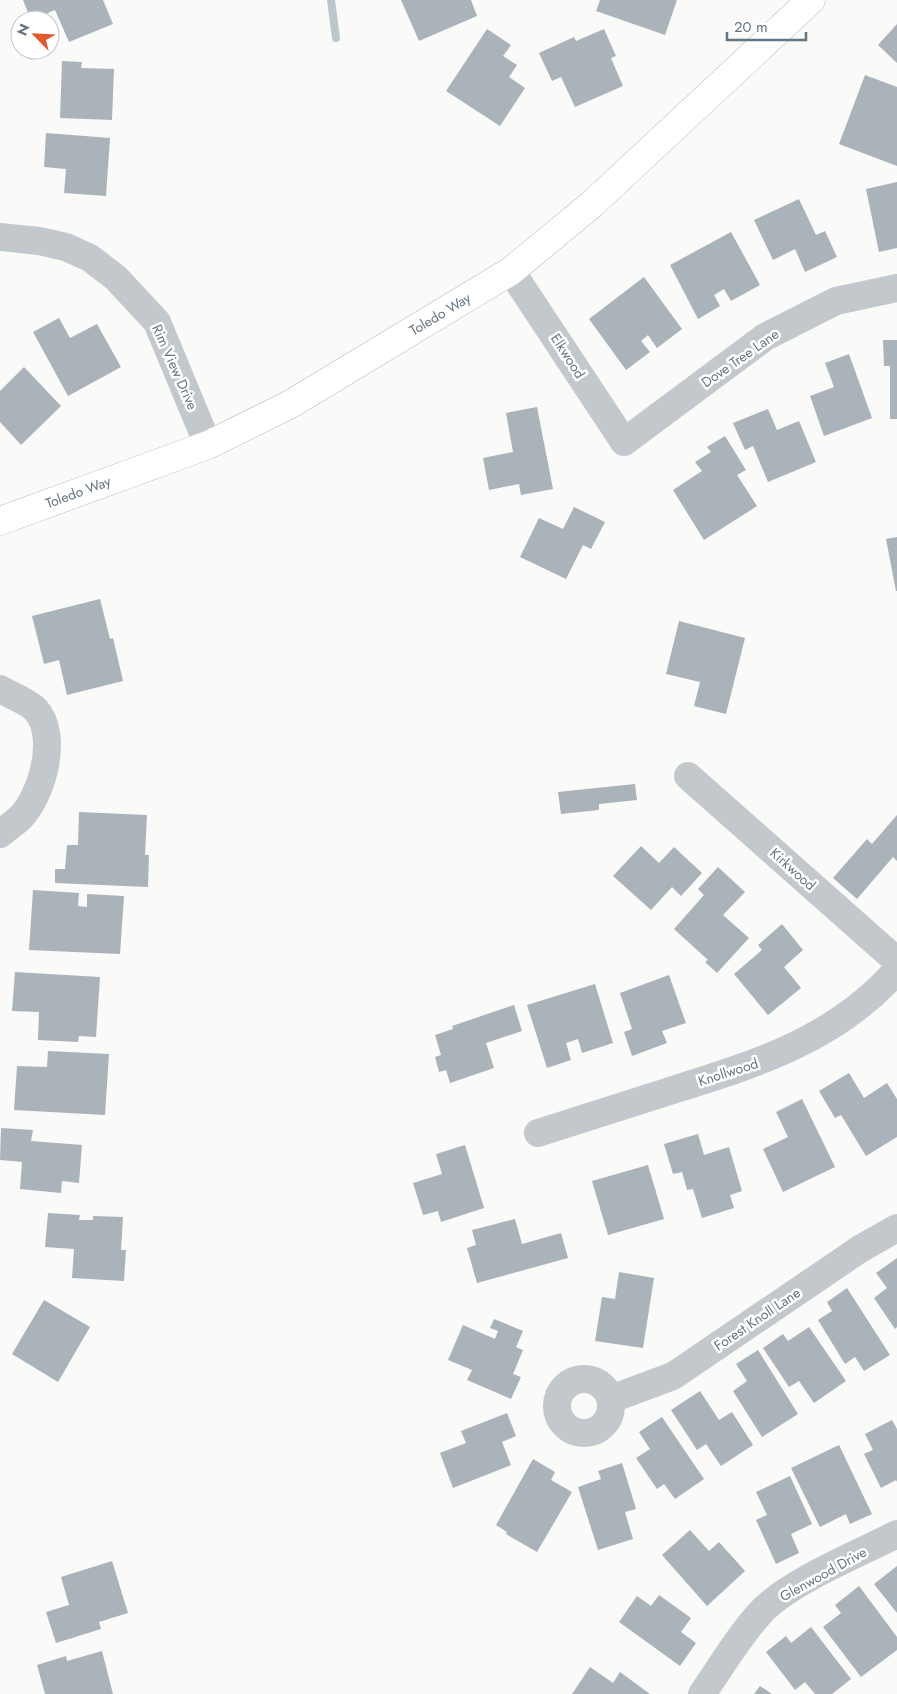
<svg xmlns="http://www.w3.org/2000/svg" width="897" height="1694" font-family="Jost,sans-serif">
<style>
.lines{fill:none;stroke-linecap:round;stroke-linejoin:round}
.stream{stroke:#bbc7cb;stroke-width:8}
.building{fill:#aab3b9}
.secondary-casing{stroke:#b3babf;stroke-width:29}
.street{stroke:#c3c8cc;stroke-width:28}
.secondary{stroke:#fff;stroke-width:28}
.labels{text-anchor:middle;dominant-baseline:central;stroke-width:5;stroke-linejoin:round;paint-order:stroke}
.street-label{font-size:14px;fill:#657683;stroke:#fff}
</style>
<rect width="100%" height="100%" fill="#fafaf8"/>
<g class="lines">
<!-- stream -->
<path class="stream" d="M 331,0 L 336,38"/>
</g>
<!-- building -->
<path class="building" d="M 23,0 L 103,0 L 113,24 L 69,42 L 55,10 L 31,20 Z
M 401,0 L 471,0 L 477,16 L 419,41 Z
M 600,0 L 677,0 L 665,35 L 596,11 Z
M 897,24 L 897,63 L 878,45 Z
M 487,29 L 511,45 L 503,56 L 517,65 L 509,77 L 525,88 L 500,126 L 446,91 Z
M 604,29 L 616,56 L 611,58 L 623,86 L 575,107 L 561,77 L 552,81 L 539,53 L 574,37 L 576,41 Z
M 62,61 L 82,62 L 81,68 L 114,69 L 112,120 L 60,118 Z
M 865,75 L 897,87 L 897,166 L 839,144 Z
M 46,133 L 110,138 L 106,196 L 64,193 L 66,169 L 44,167 Z
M 897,182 L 897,248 L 879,252 L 866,189 Z
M 799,199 L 816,235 L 825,231 L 837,257 L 805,272 L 795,249 L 773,260 L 754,220 Z
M 731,232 L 760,285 L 731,301 L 724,289 L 714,295 L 720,306 L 698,319 L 670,265 Z
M 644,277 L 682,329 L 657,348 L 648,335 L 641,341 L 650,352 L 626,370 L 589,319 Z
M 59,318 L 70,338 L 97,324 L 121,367 L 68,396 L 33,332 Z
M 883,340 L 897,340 L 897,419 L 890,419 L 890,366 L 884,366 Z
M 849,354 L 872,418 L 824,436 L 810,396 L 834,387 L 825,363 Z
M 24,367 L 61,406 L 21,445 L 0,422 L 0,391 Z
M 537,407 L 553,489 L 521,495 L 519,484 L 489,490 L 483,458 L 513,452 L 506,413 Z
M 768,409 L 777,430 L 799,421 L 816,462 L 768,482 L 753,446 L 745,450 L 733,423 Z
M 725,436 L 746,470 L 737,475 L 757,506 L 704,540 L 673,490 L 702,471 L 695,462 L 711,452 L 707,447 Z
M 574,507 L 605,522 L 591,549 L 583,545 L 566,579 L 520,557 L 539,518 L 563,529 Z
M 897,537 L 897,591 L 896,591 L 886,539 Z
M 100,599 L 110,639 L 113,638 L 123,681 L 67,695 L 59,660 L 44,664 L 32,616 Z
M 679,621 L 745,638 L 726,714 L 694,706 L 700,682 L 666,674 Z
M 635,784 L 637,800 L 599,804 L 599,810 L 561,814 L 558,792 Z
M 79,812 L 147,815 L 145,855 L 149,855 L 148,887 L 55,883 L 55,869 L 65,869 L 67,845 L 78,845 Z
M 897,815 L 897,861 L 893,857 L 857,899 L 833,878 L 867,839 L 872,844 Z
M 641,846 L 659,863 L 674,847 L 702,873 L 681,896 L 672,887 L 651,910 L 613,876 Z
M 718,867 L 745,892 L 723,915 L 749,938 L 717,973 L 705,962 L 708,960 L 674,929 L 704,895 L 698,889 Z
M 33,890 L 79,893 L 78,906 L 87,907 L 87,894 L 124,896 L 120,954 L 29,950 Z
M 782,924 L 803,950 L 784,967 L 801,988 L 768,1015 L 734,974 L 762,950 L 758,945 Z
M 15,972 L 100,977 L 96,1037 L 79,1036 L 78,1042 L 38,1040 L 39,1012 L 12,1011 Z
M 669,975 L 686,1023 L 662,1031 L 667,1043 L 632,1056 L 624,1032 L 632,1029 L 620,993 Z
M 595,984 L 613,1043 L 582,1053 L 578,1039 L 566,1043 L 571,1060 L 547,1068 L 527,1005 Z
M 514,1005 L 522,1031 L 486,1043 L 494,1068 L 450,1083 L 446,1070 L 439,1072 L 435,1057 L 441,1055 L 435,1035 L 453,1029 L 452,1026 Z
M 48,1051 L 109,1054 L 105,1115 L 14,1110 L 17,1066 L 47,1067 Z
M 849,1073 L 864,1098 L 887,1083 L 897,1099 L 897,1137 L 866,1156 L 841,1115 L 835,1118 L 819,1091 Z
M 802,1099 L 835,1167 L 783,1192 L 763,1149 L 788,1137 L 776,1112 Z
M 1,1128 L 33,1130 L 31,1141 L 82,1145 L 79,1183 L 62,1181 L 61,1193 L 20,1189 L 22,1162 L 0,1160 Z
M 698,1134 L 704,1155 L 729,1147 L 742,1191 L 730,1195 L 734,1208 L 702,1218 L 693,1189 L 687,1190 L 682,1172 L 673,1174 L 664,1144 Z
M 465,1145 L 484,1208 L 441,1222 L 438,1211 L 423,1215 L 413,1183 L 442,1174 L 436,1154 Z
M 648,1165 L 664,1219 L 608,1235 L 592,1181 Z
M 48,1213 L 80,1215 L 79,1220 L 93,1220 L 93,1216 L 123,1217 L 121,1250 L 126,1250 L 124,1281 L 72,1278 L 74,1249 L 45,1247 Z
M 515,1219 L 522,1244 L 561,1233 L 568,1258 L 477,1283 L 467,1248 L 476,1245 L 472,1230 Z
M 897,1258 L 897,1327 L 895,1329 L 874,1298 L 887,1288 L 876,1273 Z
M 619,1272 L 654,1278 L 643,1348 L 595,1341 L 602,1297 L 615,1299 Z
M 847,1288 L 890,1355 L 864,1371 L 855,1357 L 845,1364 L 818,1320 L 832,1311 L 827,1302 Z
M 44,1300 L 90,1327 L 58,1382 L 12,1354 Z
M 494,1319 L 523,1331 L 516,1347 L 523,1350 L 513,1374 L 521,1377 L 511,1399 L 467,1380 L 472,1370 L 448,1360 L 463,1325 L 495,1339 L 498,1331 L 490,1328 Z
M 809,1327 L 846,1381 L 814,1403 L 799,1381 L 789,1387 L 763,1348 L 783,1334 L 788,1341 Z
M 758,1350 L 798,1414 L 762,1437 L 733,1391 L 747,1381 L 736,1364 Z
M 700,1391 L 719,1420 L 732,1412 L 753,1445 L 721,1466 L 706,1444 L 697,1450 L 671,1410 Z
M 507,1413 L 516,1436 L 502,1442 L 511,1465 L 453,1488 L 440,1453 L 466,1443 L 461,1431 Z
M 662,1417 L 704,1479 L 675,1499 L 664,1484 L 657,1489 L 636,1458 L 650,1449 L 639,1432 Z
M 892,1420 L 897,1429 L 897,1482 L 896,1480 L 881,1488 L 864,1454 L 873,1450 L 865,1434 Z
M 839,1445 L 872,1514 L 850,1524 L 846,1514 L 820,1527 L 791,1468 Z
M 533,1459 L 555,1472 L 551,1480 L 572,1492 L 537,1552 L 506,1534 L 507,1532 L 496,1525 Z
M 622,1463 L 636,1509 L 625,1512 L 633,1539 L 598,1550 L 578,1487 L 601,1479 L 598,1471 Z
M 790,1476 L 812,1524 L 791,1534 L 799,1553 L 776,1564 L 756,1520 L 767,1515 L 756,1492 Z
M 690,1530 L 709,1551 L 719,1542 L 745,1571 L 707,1606 L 662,1555 Z
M 112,1561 L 128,1613 L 99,1622 L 101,1629 L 56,1643 L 46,1612 L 69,1605 L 61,1577 Z
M 897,1566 L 897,1613 L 874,1584 Z
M 859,1586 L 897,1637 L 897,1650 L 861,1677 L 823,1627 L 841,1613 L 835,1605 Z
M 659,1595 L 691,1618 L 681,1632 L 696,1643 L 680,1666 L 619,1622 L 637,1596 L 651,1606 Z
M 811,1627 L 851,1679 L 832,1694 L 815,1694 L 805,1682 L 795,1690 L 766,1652 L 786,1636 L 791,1643 Z
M 102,1651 L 113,1694 L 45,1694 L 37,1665 L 66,1656 L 67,1661 Z
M 590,1667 L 613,1683 L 620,1672 L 650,1694 L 572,1694 Z
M 760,1686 L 772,1694 L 754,1694 Z"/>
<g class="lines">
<defs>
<path id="secondary" d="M 0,521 L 208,445 L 289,405 L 511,271 L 591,205 L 811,0"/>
</defs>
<!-- secondary casing -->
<use href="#secondary" class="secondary-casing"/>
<!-- street -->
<path class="street" d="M 0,237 L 39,241 L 66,247 L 90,258 L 116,278 L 157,322 L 208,445
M 511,271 L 624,442 L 765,337 L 836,301 L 897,288
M 0,689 C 10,695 28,701 36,710 C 59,736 42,795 21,817 C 15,823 7,828 0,834
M 688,776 L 897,961
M 538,1133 C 584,1118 630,1104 676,1089 C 759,1063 838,1038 897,970
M557 1406a27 27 0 1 1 54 0a27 27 0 1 1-54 0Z
M 611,1399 L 673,1376 L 860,1249 L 897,1228
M 702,1694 C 721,1667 740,1634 763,1610 C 793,1580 858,1554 897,1534"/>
<!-- secondary -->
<use href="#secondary" class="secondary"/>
</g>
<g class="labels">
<!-- street labels -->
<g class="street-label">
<text transform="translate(440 314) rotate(-31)">Toledo Way</text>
<text transform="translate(568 356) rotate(57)">Elkwood</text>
<text transform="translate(740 358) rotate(-35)">Dove Tree Lane</text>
<text transform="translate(175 367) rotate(66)">Rim View Drive</text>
<text transform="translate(78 492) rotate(-20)">Toledo Way</text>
<text transform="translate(793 869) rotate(42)">Kirkwood</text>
<text transform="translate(728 1072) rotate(-18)">Knollwood</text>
<text transform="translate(757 1319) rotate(-34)">Forest Knoll Lane</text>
<text transform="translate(823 1574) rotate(-29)">Glenwood Drive</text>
</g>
</g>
<!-- north arrow -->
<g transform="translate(35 35) rotate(294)"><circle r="24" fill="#ffffff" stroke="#c1c8cd"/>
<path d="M0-4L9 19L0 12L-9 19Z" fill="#e4572e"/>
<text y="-8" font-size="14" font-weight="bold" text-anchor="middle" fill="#657683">N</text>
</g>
<!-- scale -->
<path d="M727 32v8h79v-8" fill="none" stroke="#657683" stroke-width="2.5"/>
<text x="734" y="32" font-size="15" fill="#657683" stroke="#ffffff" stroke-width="4" paint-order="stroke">20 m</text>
</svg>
